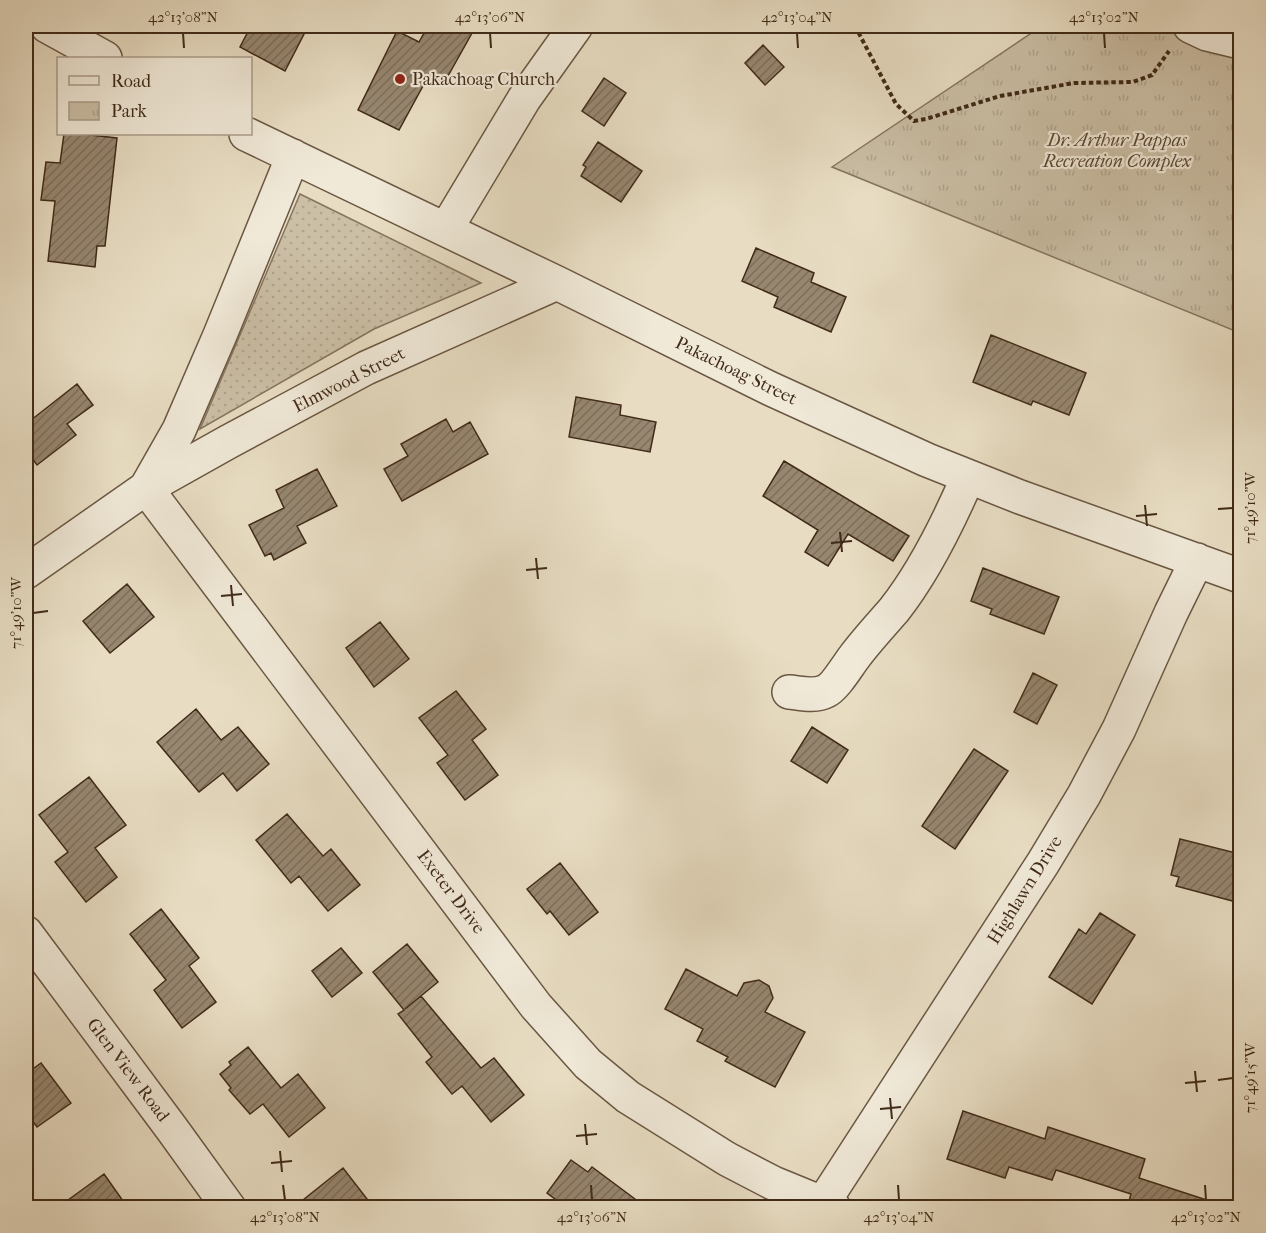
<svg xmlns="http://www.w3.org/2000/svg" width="1266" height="1233" font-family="'IM FELL French Canon',serif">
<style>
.grass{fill:url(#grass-dots);stroke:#86745f;stroke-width:1.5}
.park{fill:url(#park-tufts);stroke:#86745f;stroke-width:1.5}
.building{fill:url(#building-hatch);stroke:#402a18;stroke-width:1.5}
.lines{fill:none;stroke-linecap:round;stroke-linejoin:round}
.minor-casing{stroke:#6a5743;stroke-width:36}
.path{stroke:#402a18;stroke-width:4;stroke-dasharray:4.5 3;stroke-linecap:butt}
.minor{stroke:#f0e9d8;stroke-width:33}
.ticks{fill:none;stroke:#402a18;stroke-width:2}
.poi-dot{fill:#8f2418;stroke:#f0e9d8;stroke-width:2}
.labels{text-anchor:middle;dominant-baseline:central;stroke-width:4.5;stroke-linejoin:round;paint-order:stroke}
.poi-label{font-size:18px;fill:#402a18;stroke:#f0e9d8;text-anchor:start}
.park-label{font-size:18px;font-style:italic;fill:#5c4834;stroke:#f0e9d8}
.street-label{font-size:18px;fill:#402a18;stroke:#f0e9d8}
.neatline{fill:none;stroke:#402a18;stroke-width:2}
.ticks-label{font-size:15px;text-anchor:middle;fill:#402a18}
</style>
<defs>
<pattern id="grass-dots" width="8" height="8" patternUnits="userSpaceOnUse" patternTransform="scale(1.5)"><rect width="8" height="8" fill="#cbbfa6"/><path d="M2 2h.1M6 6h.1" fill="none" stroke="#afa48e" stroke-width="1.8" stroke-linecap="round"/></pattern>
<pattern id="park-tufts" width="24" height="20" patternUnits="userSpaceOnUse" patternTransform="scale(1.5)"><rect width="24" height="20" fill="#cbbfa6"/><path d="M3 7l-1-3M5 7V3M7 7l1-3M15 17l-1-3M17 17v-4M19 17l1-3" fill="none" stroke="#afa48e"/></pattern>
<pattern id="building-hatch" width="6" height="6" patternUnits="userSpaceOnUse" patternTransform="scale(1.5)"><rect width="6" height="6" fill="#978771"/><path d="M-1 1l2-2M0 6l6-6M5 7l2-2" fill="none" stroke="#7d6f5c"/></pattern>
</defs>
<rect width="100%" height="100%" fill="#e8ddc3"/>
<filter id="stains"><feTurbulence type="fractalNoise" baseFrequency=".00333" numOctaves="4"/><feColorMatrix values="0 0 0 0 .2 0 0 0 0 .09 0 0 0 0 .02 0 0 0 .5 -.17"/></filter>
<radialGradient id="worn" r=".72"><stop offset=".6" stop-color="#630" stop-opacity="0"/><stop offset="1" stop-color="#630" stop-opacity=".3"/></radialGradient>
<!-- grass -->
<path class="grass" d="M 300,194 L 481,283 L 374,329 L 200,429 Z"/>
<!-- park -->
<path class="park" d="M 1042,26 L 1240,26 L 1240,333 L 832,167 Z"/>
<!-- building -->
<path class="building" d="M 251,26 L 287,26 L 304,34 L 285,71 L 240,47 Z
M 428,26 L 476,26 L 444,83 L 429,75 L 399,130 L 358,110 L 397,31 L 419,42 Z
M 763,45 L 784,67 L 765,85 L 745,63 Z
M 604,78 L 626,93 L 604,126 L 582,111 Z
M 64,134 L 81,134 L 117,138 L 105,246 L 97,246 L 95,267 L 48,261 L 55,201 L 41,200 L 46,162 L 60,163 Z
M 598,142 L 642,171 L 621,202 L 581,176 L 586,167 L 583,165 Z
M 756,248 L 814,273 L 811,282 L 846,297 L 831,332 L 774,307 L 778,297 L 742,281 Z
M 991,335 L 1086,373 L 1069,415 L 1033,401 L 1031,405 L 973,382 Z
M 77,384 L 93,405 L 67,424 L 76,435 L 37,465 L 26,450 L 26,424 Z
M 576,397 L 621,405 L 620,415 L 656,422 L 650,452 L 569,437 Z
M 446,419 L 453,432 L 470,422 L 488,454 L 402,501 L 384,469 L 408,456 L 401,444 Z
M 784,461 L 909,536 L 893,561 L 848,534 L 828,566 L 805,552 L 818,530 L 763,496 Z
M 317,469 L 337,506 L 297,526 L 306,543 L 274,560 L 271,553 L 265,556 L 249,525 L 284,508 L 276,490 Z
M 983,568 L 1059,597 L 1044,634 L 990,614 L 992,609 L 971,601 Z
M 127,584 L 154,617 L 110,653 L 83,621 Z
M 380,622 L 409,659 L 374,687 L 346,648 Z
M 1033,673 L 1057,685 L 1037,724 L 1014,712 Z
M 456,691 L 486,729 L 472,740 L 498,775 L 465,800 L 437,763 L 448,755 L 419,718 Z
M 196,709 L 221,740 L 238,727 L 269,764 L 237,791 L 223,773 L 199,792 L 157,742 Z
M 812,727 L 848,750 L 827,783 L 791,761 Z
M 974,749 L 1008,771 L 955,849 L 922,826 Z
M 89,777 L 126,825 L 95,848 L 117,877 L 86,902 L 55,862 L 68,852 L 39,815 Z
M 287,814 L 323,856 L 331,849 L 360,885 L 328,911 L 299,876 L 291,883 L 256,840 Z
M 1180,839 L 1240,854 L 1240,903 L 1176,886 L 1179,877 L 1171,875 Z
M 560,863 L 598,912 L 569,935 L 550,911 L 547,914 L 527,889 Z
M 161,909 L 199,958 L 189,966 L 216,1002 L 182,1028 L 154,990 L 166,980 L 130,934 Z
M 1100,913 L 1135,935 L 1092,1004 L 1049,977 L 1079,929 L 1086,934 Z
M 407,944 L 438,982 L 405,1009 L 421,996 L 481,1068 L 494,1058 L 524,1095 L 491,1122 L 462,1086 L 452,1094 L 426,1062 L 432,1057 L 398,1014 L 404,1010 L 373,972 Z
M 341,948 L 362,973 L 332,997 L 312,971 Z
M 686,969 L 737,996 L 744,983 L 759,980 L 769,986 L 773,998 L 765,1012 L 805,1032 L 775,1087 L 725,1061 L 728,1057 L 697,1041 L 703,1029 L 665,1009 Z
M 248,1047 L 281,1088 L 298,1074 L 325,1108 L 289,1137 L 263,1104 L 250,1114 L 229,1090 L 231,1088 L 220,1074 L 231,1065 L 229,1062 Z
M 41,1063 L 71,1103 L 37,1127 L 26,1112 L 26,1074 Z
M 963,1111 L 1045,1139 L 1048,1127 L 1145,1159 L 1139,1178 L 1213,1202 L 1212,1208 L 1127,1208 L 1131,1194 L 1056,1170 L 1052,1180 L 1009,1167 L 1005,1178 L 947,1159 Z
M 571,1160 L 588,1172 L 592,1167 L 647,1208 L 567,1208 L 547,1193 Z
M 343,1168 L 374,1208 L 293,1208 Z
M 104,1174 L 128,1208 L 57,1208 Z"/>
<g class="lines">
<defs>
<path id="minor" d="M 47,26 L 105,58
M 1190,26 L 1207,34 L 1240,42
M 246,134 L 557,283 L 771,389 L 927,460 L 1020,497 L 1240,576
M 293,156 L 220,335 L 179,430 L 146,488 L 536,1006 L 588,1064 L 628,1097 L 727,1159 L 773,1183 L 834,1208
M 446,229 L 524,99 L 576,26
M 26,572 L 146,488 L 228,442 L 366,368 L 557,283
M 789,692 C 800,693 815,697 826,691 C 835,687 848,665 855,656 C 867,640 881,625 894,610 C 924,572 949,521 968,477
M 26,933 L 172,1129 L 229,1208
M 823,1203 L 1043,863 L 1084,795 L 1119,729 L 1171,613 L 1197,560"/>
</defs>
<!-- minor casing -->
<use href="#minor" class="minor-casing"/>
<!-- path -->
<path class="path" d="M 855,26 L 896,104 L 914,121 L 926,119 L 1000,96 L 1074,83 L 1133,82 L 1152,75 L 1169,51"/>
<!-- minor -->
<use href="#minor" class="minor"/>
</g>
<!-- ticks -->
<path class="ticks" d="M 183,33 L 184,48M 490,33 L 491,48M 797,33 L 798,48M 1104,33 L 1105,48M 1145,505 L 1147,526M 1218,509 L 1233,508M 1136,516 L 1157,514M 840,532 L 842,552M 831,543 L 852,541M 536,558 L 538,579M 526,570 L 547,568M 231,585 L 233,606M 221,596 L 242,594M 33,613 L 48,611M 1195,1071 L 1197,1092M 1218,1080 L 1233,1078M 1185,1083 L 1206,1081M 890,1098 L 892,1119M 880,1109 L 901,1107M 585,1124 L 587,1145M 576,1136 L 597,1134M 280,1151 L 282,1172M 271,1163 L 292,1161M 283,1185 L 285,1200M 591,1185 L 592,1200M 898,1185 L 899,1200M 1205,1185 L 1206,1200"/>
<!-- markers -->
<circle class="poi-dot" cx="400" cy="79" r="6"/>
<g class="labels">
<!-- poi labels -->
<g class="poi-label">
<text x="412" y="79">Pakachoag Church</text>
</g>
<!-- park labels -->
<g class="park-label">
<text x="1117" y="140">Dr. Arthur Pappas<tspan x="1117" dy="21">Recreation Complex</tspan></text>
</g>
<!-- street labels -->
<g class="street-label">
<text transform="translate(736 371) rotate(26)">Pakachoag Street</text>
<text transform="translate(349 380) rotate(-27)">Elmwood Street</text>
<text transform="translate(1025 890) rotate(-58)">Highlawn Drive</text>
<text transform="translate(451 892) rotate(53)">Exeter Drive</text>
<text transform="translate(128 1070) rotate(53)">Glen View Road</text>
</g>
</g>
<!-- margin -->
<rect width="1266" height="1233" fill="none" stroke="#e8ddc3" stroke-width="66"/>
<!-- legend -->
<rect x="57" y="57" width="195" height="78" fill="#f0e9d8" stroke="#aa9d8b" stroke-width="1.5"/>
<rect x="69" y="76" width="30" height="9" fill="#f0e9d8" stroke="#aa9d8b" stroke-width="1.5"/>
<text x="111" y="87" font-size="18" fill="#402a18">Road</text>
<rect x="69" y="102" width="30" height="18" fill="url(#park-tufts)" stroke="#aa9d8b" stroke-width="1.5"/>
<text x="111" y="117" font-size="18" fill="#402a18">Park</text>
<rect x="33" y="33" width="1200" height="1167" class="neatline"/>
<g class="ticks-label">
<text x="183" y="22">42°13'08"N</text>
<text x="490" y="22">42°13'06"N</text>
<text x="797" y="22">42°13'04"N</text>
<text x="1104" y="22">42°13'02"N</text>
<text transform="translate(1250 508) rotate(-90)" y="5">71°49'10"W</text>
<text transform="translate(16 613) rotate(-90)" y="5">71°49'10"W</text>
<text transform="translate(1250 1078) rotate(-90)" y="5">71°49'15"W</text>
<text x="285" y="1222">42°13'08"N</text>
<text x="592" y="1222">42°13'06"N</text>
<text x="899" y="1222">42°13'04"N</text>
<text x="1206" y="1222">42°13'02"N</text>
</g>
<rect width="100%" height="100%" filter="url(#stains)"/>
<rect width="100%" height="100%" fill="url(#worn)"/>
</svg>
